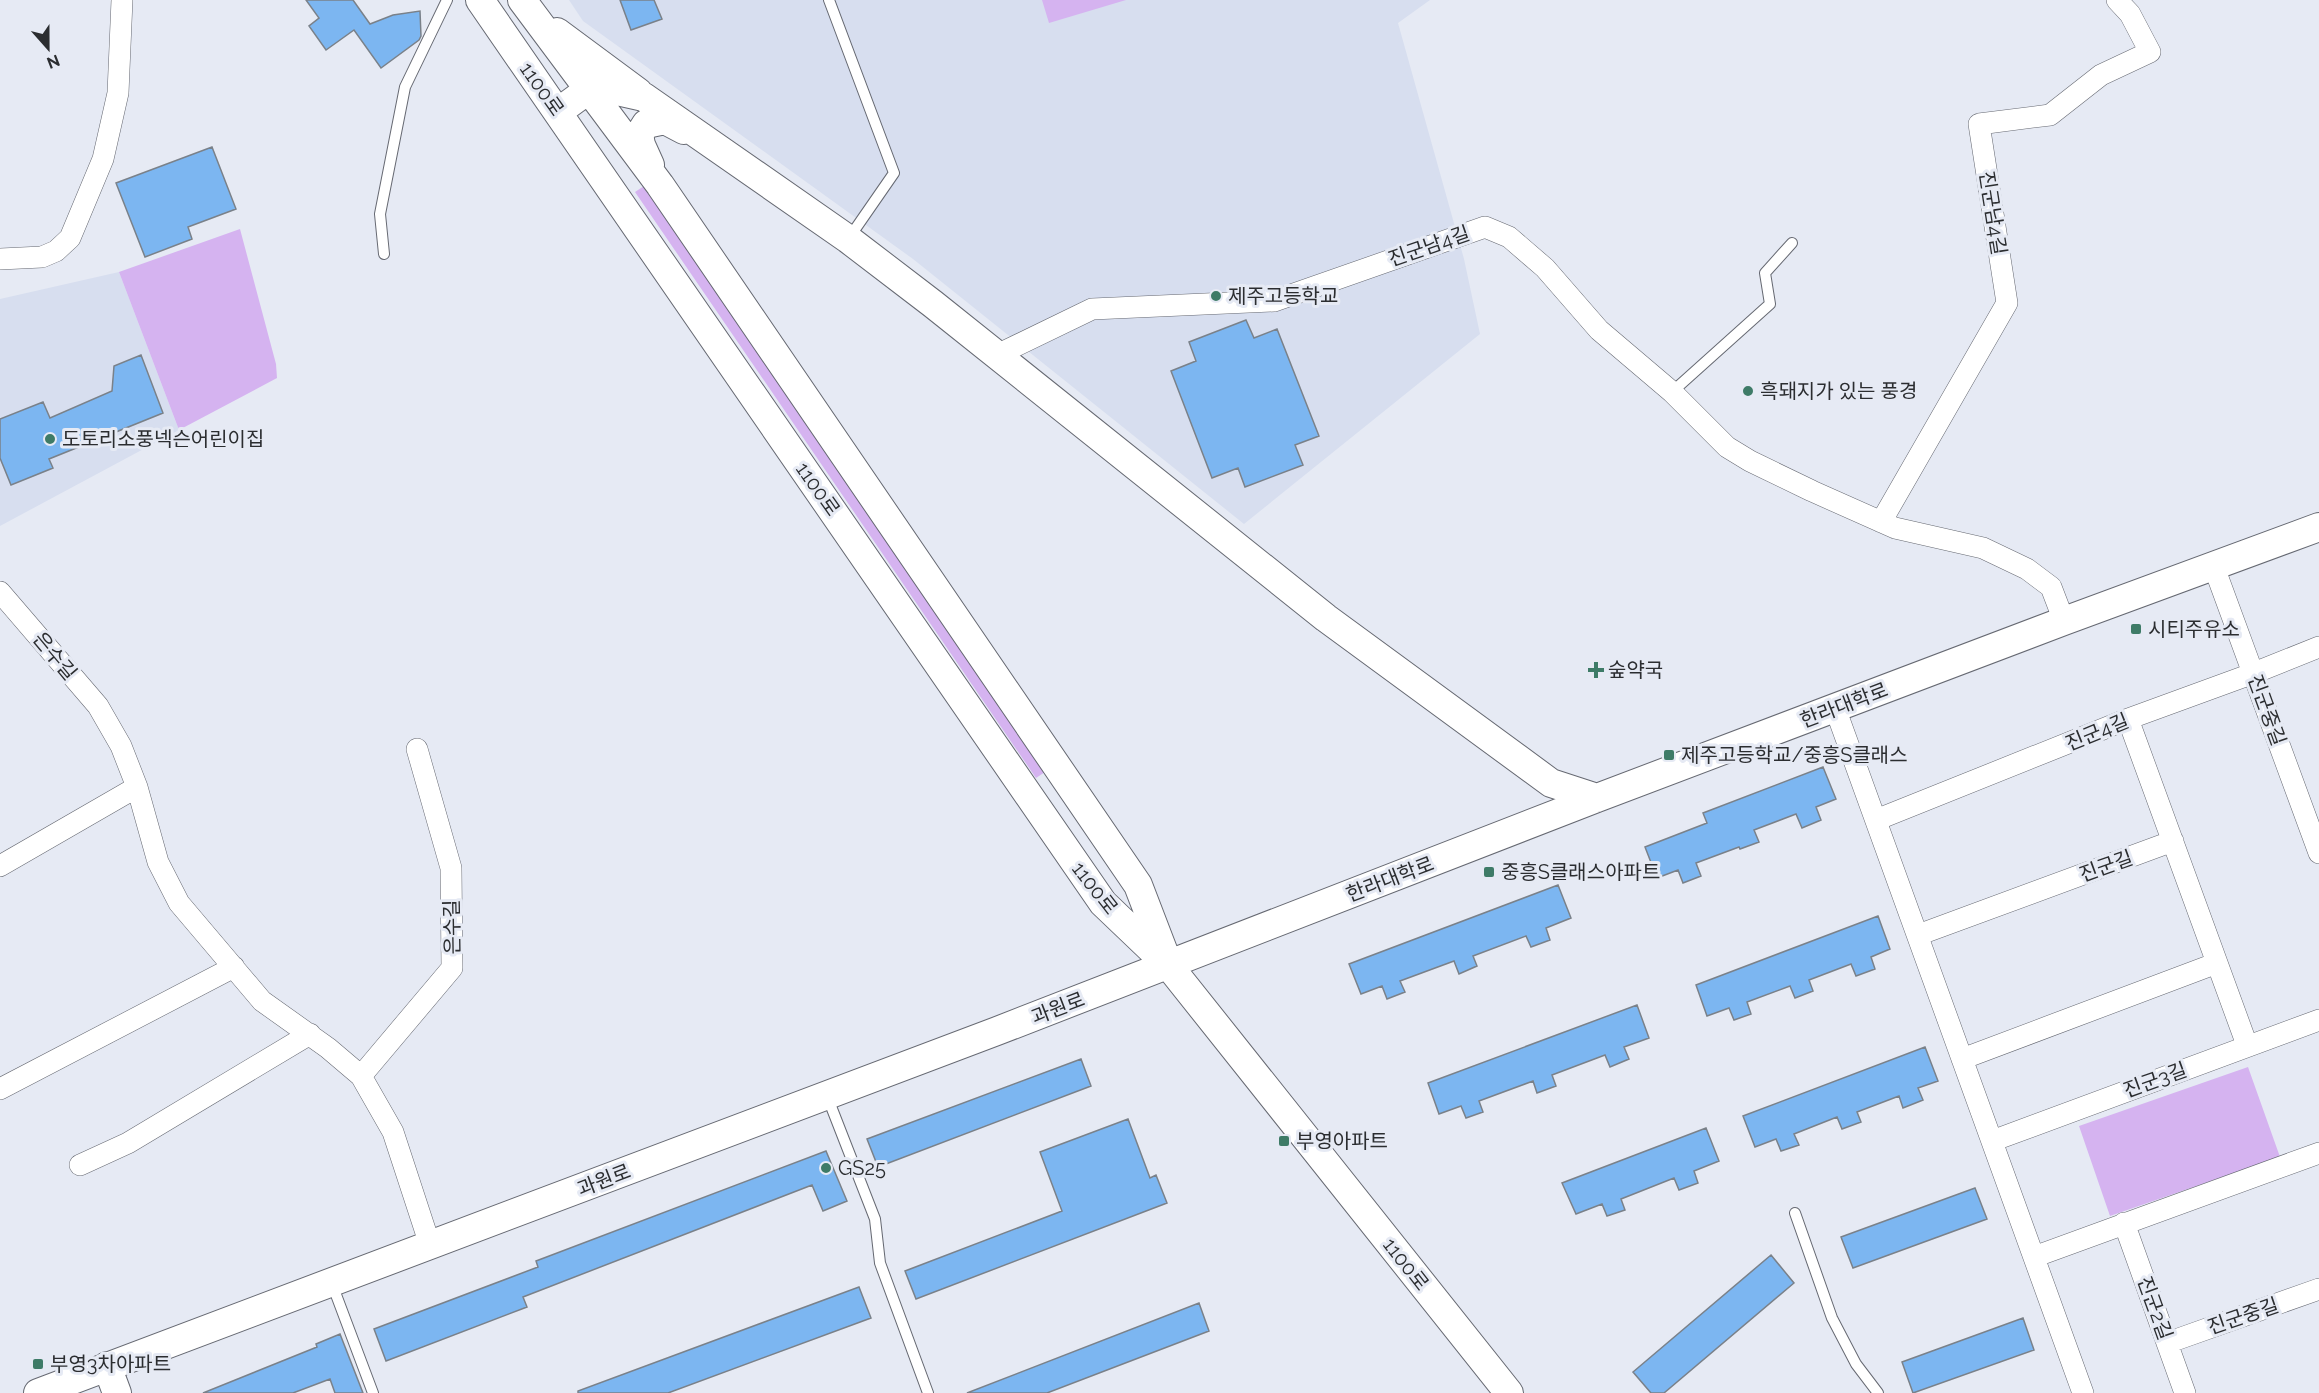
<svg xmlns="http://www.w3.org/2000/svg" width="2319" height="1393" font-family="Raleway,'Noto Sans KR',sans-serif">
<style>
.built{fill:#d7deef}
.green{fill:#d5b3f0}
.building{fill:#7cb6f1;stroke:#7a8189;stroke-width:1.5}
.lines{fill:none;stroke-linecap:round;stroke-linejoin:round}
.lane-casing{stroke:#666972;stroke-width:12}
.street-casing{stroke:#666972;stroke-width:22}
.secondary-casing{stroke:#666972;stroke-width:30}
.lane{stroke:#fff;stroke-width:10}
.street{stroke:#fff;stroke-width:21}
.secondary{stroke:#fff;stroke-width:28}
.poi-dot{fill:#3e7b67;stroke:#e6eaf4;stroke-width:2}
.labels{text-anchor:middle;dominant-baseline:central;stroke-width:6;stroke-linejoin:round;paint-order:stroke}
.street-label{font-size:20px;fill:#2b2d30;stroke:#e6eaf4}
.poi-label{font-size:20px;fill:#2b2d30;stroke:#e6eaf4;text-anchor:start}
</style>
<rect width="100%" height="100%" fill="#e6eaf4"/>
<!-- built -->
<path class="built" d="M 569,0 L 1430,0 L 1398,23 L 1464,259 L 1480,334 L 1244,524 L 913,259 L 583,21 Z
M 119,272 L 179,430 L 0,526 L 0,299 Z"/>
<!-- green -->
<path class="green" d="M 1042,0 L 1126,0 L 1049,23 Z
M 644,186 L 1045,772 L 1036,778 L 635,192 Z
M 240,229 L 276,364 L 277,378 L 179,430 L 119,272 Z
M 2248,1067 L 2280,1157 L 2110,1216 L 2079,1126 Z"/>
<!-- building -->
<path class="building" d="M 306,0 L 353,0 L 370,24 L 393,15 L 420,11 L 421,36 L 419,40 L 381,68 L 354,30 L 326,50 L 309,26 L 319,18 Z
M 620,0 L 654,0 L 662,19 L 631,30 Z
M 212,147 L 236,209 L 188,227 L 192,239 L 145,257 L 116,183 Z
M 1246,320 L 1254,338 L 1277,329 L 1319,436 L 1295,445 L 1303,465 L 1245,487 L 1238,468 L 1212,478 L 1171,371 L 1196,361 L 1189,342 Z
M 141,355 L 163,413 L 49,459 L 53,468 L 11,485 L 0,458 L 0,419 L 43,402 L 50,418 L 112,391 L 114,366 Z
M 1823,767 L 1836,799 L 1816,807 L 1821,820 L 1802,828 L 1796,814 L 1754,830 L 1759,842 L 1740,849 L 1739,847 L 1696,863 L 1701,876 L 1683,883 L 1678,870 L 1657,878 L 1645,847 L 1707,823 L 1703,813 Z
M 1558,885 L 1571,918 L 1546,928 L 1550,940 L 1531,947 L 1526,936 L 1473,956 L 1477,966 L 1459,974 L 1454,961 L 1400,981 L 1405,992 L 1387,999 L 1382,986 L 1361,994 L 1349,964 Z
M 1878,916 L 1890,949 L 1871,957 L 1875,969 L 1856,976 L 1851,964 L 1809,980 L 1813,991 L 1795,998 L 1790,986 L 1747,1002 L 1751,1014 L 1734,1020 L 1729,1008 L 1707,1016 L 1696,985 Z
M 1637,1005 L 1649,1038 L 1624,1047 L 1629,1059 L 1610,1067 L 1605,1055 L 1552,1075 L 1556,1086 L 1537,1093 L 1533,1081 L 1479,1101 L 1483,1112 L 1466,1118 L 1461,1106 L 1439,1114 L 1428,1083 Z
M 1925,1047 L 1938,1081 L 1918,1088 L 1923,1100 L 1903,1108 L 1899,1096 L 1857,1112 L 1861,1122 L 1842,1129 L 1837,1117 L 1794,1134 L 1799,1145 L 1781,1151 L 1776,1139 L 1755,1147 L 1743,1116 Z
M 1081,1059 L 1091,1086 L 878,1167 L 867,1139 Z
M 1128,1119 L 1150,1178 L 1156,1175 L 1167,1203 L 916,1299 L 905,1271 L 1062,1211 L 1040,1152 Z
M 1706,1128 L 1719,1161 L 1694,1171 L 1698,1183 L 1679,1190 L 1674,1178 L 1621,1199 L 1625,1210 L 1607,1216 L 1602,1204 L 1576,1214 L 1562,1183 Z
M 826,1151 L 847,1201 L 823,1211 L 812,1185 L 523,1297 L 527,1307 L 386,1361 L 374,1329 L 538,1267 L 536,1261 Z
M 1975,1188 L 1987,1219 L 1853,1268 L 1841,1237 Z
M 1771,1255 L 1794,1283 L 1664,1393 L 1651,1393 L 1633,1372 Z
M 859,1287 L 871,1318 L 668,1393 L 578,1393 L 578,1391 Z
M 1199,1303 L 1209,1331 L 1047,1393 L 967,1393 Z
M 2023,1318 L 2034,1350 L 1913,1393 L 1902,1362 Z
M 340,1334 L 363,1393 L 335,1393 L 330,1379 L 293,1393 L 203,1393 L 317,1347 L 316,1344 Z"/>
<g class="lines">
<defs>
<path id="lane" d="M 829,0 L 894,173 L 849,238
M 384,254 L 380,214 L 405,87 L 447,0
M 1672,392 L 1770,304 L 1765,273 L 1792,243
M 827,1096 L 875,1219 L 880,1263 L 928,1393
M 1795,1213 L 1832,1318 L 1856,1364 L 1878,1393
M 332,1284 L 373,1393"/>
<path id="street" d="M 0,259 L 42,257 L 56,251 L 70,238 L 103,159 L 118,93 L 122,0
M 997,355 L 1092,309 L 1274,301 L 1485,227 L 1509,237 L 1545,268 L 1599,330 L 1672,392 L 1727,447 L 1750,461 L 1812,491 L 1895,528 L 1983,548 L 2027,569 L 2051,587 L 2064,621
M 1881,522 L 2007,303 L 1979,124 L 2050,115 L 2101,75 L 2150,52 L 2130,14 L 2117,0
M 2214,567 L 2319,853
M 0,592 L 98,706 L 121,746 L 137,787 L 158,862 L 179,903 L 262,1001 L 328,1048 L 361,1076 L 393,1132 L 430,1245
M 1835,708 L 2083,1393
M 2128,719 L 2247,1045
M 1876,820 L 2128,719 L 2254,673 L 2319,647
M 0,866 L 137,787
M 1918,935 L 2173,841
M 1962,1059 L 2217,963
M 361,1076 L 452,968 L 451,868 L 417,749
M 0,1089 L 234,967
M 1992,1141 L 2319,1020
M 80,1165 L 128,1143 L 310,1034
M 2124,1223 L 2185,1393
M 2034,1257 L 2319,1153
M 2167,1343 L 2319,1289"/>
<path id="secondary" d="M 480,0 L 1103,903 L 1169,966 L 1509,1393
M 522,0 L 660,185 L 1138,885 L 1166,958
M 557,32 L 638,92
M 558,112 L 588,90 L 613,90 L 644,97 L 848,239 L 933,304 L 1326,618 L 1551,783 L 1597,798
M 650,165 L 641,145 L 639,135 L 646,124 L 665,120 L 684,130
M 107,1366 L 117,1393
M 38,1393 L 997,1031 L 1597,798 L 2064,621 L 2319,527"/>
</defs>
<!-- lane casing -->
<use href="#lane" class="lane-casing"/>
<!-- street casing -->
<use href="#street" class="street-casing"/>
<!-- secondary casing -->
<use href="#secondary" class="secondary-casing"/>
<!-- lane -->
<use href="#lane" class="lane"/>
<!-- street -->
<use href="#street" class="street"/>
<!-- secondary -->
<use href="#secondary" class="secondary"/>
</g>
<!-- markers -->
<g class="poi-dot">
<circle cx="1216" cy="296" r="6"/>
<circle cx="1748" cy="391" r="6"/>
<circle cx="50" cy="439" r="6"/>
<rect x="2130" y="623" width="12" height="12" rx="3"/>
<path d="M1593 661h6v6h6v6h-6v6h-6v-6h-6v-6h6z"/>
<rect x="1663" y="749" width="12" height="12" rx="3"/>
<rect x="1483" y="866" width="12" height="12" rx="3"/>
<rect x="1278" y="1135" width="12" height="12" rx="3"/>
<circle cx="826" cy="1168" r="6"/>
<rect x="32" y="1358" width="12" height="12" rx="3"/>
</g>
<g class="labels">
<!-- street labels -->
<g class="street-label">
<text transform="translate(542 89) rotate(55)">1100로</text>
<text transform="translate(1993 213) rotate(81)">진군남4길</text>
<text transform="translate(1429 246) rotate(-19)">진군남4길</text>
<text transform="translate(818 489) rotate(55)">1100로</text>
<text transform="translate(55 656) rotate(50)">은수길</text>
<text transform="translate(1844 705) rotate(-21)">한라대학로</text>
<text transform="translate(2267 710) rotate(70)">진군중길</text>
<text transform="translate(2097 732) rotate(-22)">진군4길</text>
<text transform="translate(2106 866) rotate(-20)">진군길</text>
<text transform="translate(1390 879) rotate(-21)">한라대학로</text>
<text transform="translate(1095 888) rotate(52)">1100로</text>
<text transform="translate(452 927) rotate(-91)">은수길</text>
<text transform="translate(1058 1008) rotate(-21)">과원로</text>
<text transform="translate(2155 1080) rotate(-20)">진군3길</text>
<text transform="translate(604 1180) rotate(-21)">과원로</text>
<text transform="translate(1406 1264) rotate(52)">1100로</text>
<text transform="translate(2155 1308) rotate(70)">진군2길</text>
<text transform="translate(2243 1316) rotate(-19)">진군중길</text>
</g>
<!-- poi labels -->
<g class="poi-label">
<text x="1228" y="296">제주고등학교</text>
<text x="1760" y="391">흑돼지가 있는 풍경</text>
<text x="62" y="439">도토리소풍넥슨어린이집</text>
<text x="2148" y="629">시티주유소</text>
<text x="1608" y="670">숲약국</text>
<text x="1681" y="755">제주고등학교/중흥S클래스</text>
<text x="1501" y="872">중흥S클래스아파트</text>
<text x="1296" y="1141">부영아파트</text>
<text x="838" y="1168">GS25</text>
<text x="50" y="1364">부영3차아파트</text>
</g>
</g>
<!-- north arrow -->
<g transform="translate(48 48) rotate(159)" stroke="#e6eaf4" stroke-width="4.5" paint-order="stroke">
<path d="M0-4.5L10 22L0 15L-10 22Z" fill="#2b2d30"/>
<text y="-9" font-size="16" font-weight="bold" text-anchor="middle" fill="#2b2d30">N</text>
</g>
</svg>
